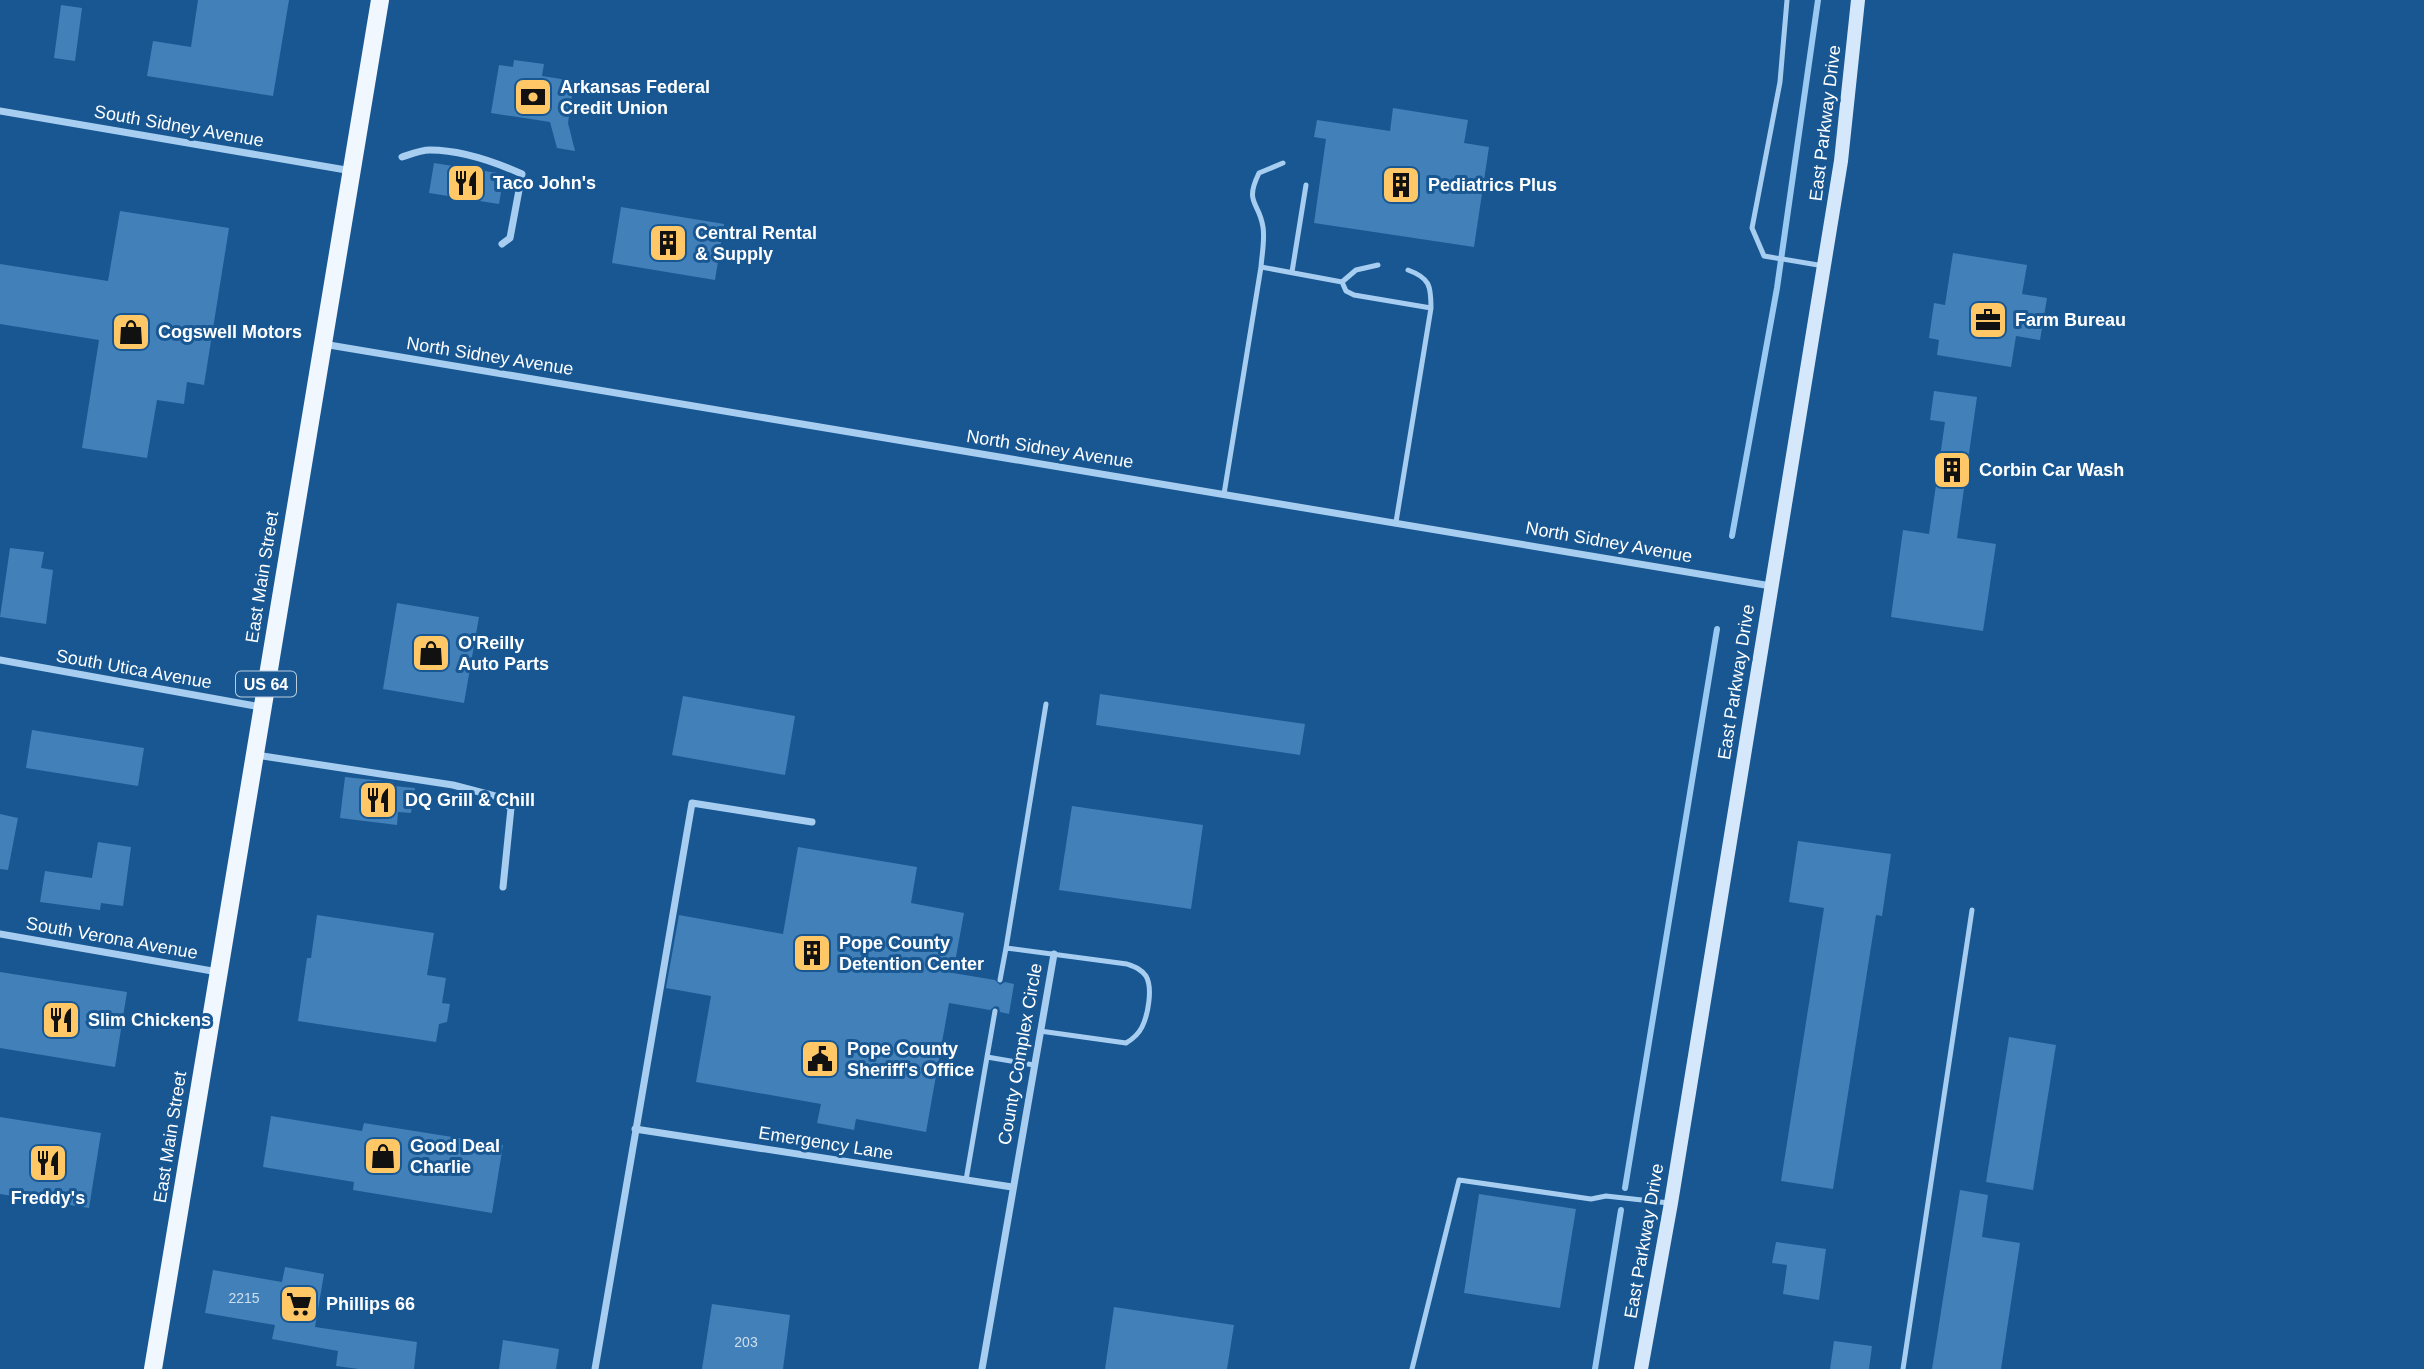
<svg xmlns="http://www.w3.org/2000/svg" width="2424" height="1369" font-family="Arial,sans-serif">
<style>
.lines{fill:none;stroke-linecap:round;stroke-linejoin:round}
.stream{stroke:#9acaf2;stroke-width:6}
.building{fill:#4180b9}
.service{stroke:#a7cef0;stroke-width:5}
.minor{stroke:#a7cef0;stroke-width:7}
.secondary{stroke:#d5e8fb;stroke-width:14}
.primary{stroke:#f0f7ff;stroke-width:18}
.labels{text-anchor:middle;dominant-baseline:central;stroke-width:6;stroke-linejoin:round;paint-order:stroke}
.number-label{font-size:14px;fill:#d0dfee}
.shield{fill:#185792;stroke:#bacdde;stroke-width:2}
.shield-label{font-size:16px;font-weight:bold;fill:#fff}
.poi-label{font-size:18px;font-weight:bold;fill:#fff;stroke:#185792;text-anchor:start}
.street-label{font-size:18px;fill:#fff;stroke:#185792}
</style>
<rect width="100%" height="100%" fill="#185792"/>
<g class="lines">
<!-- stream -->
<path class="stream" d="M 1732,536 L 1777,288 L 1818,0
M 1625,1188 L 1717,629
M 1595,1369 L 1621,1210"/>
</g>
<!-- building -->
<path class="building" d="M 198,0 L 289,0 L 273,96 L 147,76 L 153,41 L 191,47 Z
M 61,5 L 82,8 L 75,61 L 54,58 Z
M 514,60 L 544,64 L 542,76 L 574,81 L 568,123 L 575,151 L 557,148 L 550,122 L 491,113 L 499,65 L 513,67 Z
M 1393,108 L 1468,120 L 1464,143 L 1489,147 L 1474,247 L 1314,223 L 1326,139 L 1314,137 L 1317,120 L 1390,131 Z
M 434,163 L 504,174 L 499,204 L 429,193 Z
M 621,207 L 724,224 L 715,280 L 612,263 Z
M 120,211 L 229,228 L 204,385 L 187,382 L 184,404 L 157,400 L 147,458 L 82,448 L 99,340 L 0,324 L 0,264 L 108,281 Z
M 1953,253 L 2027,265 L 2022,294 L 2047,298 L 2040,340 L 2016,336 L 2011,367 L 1937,355 L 1939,340 L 1929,338 L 1934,303 L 1945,305 Z
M 1934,391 L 1977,397 L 1957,538 L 1996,544 L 1983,631 L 1891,617 L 1903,530 L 1929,534 L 1945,422 L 1930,420 Z
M 10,548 L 44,552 L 41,568 L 53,570 L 46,624 L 0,617 Z
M 397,603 L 479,617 L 464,703 L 383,689 Z
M 1100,694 L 1305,724 L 1300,755 L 1096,725 Z
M 683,696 L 795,716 L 785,775 L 672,755 Z
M 32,730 L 144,748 L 138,786 L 26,768 Z
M 345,777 L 393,782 L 393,786 L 415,788 L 411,813 L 398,812 L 397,825 L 340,818 Z
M 1072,806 L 1203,825 L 1191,909 L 1059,890 Z
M 0,814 L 18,818 L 8,870 L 0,869 Z
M 1798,841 L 1891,854 L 1882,916 L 1876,915 L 1833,1189 L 1781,1181 L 1824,908 L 1789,902 Z
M 98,842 L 131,847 L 123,906 L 101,903 L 100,910 L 40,902 L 45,871 L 92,878 Z
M 798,847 L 917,867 L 911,903 L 964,913 L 953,973 L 995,980 L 1000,985 L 1005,982 L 1014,984 L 1009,1014 L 1000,1012 L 999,1007 L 995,1006 L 990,1010 L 949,1003 L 926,1132 L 856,1119 L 854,1130 L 817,1123 L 821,1104 L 696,1082 L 711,996 L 666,988 L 679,915 L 783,934 Z
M 317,915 L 434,933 L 427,975 L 446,978 L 442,1003 L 450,1004 L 447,1022 L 439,1024 L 436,1042 L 298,1021 L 307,958 L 311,958 Z
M 0,972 L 127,992 L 115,1067 L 0,1048 Z
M 2009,1037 L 2056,1045 L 2033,1190 L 1986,1182 Z
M 271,1116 L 362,1131 L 364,1123 L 503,1145 L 492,1213 L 353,1190 L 354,1182 L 263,1167 Z
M 0,1117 L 101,1133 L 89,1208 L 0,1194 Z
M 1960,1190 L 1988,1195 L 1982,1237 L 2020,1243 L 2001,1369 L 1932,1369 Z
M 1479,1194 L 1576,1209 L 1560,1308 L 1464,1293 Z
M 1776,1242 L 1826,1249 L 1819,1300 L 1783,1294 L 1787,1265 L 1772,1263 Z
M 285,1267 L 324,1274 L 315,1327 L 417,1342 L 414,1369 L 359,1369 L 336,1366 L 338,1351 L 272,1339 L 275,1325 L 205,1313 L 213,1270 L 282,1282 Z
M 712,1304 L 790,1315 L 783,1369 L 702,1369 Z
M 1114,1307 L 1234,1325 L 1227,1369 L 1105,1369 Z
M 503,1340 L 559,1349 L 556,1369 L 499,1369 Z
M 1834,1341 L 1872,1346 L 1869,1369 L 1830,1369 Z"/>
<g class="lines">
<!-- service -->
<path class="service" d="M 1787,0 L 1780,82 L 1752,228 L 1764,256 L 1824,266
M 1261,267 C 1262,254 1265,239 1263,227 C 1259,201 1244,204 1259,173 L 1283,163
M 1292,272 L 1306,185
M 1342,282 L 1346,291 L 1354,295 L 1431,308
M 1224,494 L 1261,267 L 1342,282 L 1356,270 L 1378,265
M 1396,522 L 1431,308 C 1431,286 1430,278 1408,270
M 1000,980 L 1006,948
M 995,1011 L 987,1057 L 1034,1065
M 1040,1031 L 1126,1043 C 1133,1039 1138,1035 1142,1027 C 1148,1015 1153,988 1146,976 C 1141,969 1135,967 1127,964 L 1006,948 L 1046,704
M 966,1180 L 987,1057
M 1412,1369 L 1459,1180 L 1591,1199 L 1606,1196 L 1669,1203
M 1903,1369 L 1972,910"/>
<!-- minor -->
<path class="minor" d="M 0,111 L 352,171
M 402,157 C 411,154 421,150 430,150 C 462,150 493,161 522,174 L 510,238 L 502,244
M 323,344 L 1771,586
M 0,660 L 261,707
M 256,755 L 453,785 L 495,796 L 511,808 L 503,887
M 0,934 L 218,972
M 635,1129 L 1012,1187
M 595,1369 L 692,803 L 812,822
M 982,1369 L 1054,954"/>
<!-- secondary -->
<path class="secondary" d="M 1641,1369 L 1671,1203 L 1841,161 L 1858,0"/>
<!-- primary -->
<path class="primary" d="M 153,1369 L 380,0"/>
</g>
<!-- icons -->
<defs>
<symbol id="bank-square" viewBox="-11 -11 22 22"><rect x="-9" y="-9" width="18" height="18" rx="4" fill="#ffc766" stroke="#185792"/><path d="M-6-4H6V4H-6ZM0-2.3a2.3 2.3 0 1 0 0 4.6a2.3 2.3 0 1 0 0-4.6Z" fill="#111"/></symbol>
<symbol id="restaurant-square" viewBox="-11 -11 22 22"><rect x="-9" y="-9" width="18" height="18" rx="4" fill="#ffc766" stroke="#185792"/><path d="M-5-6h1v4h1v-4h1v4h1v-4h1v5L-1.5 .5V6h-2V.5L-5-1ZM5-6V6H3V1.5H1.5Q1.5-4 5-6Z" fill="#111"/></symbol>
<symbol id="building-square" viewBox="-11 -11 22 22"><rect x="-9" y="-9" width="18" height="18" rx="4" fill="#ffc766" stroke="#185792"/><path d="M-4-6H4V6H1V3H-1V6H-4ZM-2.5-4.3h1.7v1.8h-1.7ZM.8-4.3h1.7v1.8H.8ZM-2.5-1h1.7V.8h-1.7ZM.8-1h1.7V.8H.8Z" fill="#111"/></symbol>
<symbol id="office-square" viewBox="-11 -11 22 22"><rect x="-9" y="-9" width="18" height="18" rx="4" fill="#ffc766" stroke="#185792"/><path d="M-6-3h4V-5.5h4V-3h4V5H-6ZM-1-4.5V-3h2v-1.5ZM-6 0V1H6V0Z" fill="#111"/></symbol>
<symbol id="shop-square" viewBox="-11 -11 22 22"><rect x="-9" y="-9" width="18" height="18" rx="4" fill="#ffc766" stroke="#185792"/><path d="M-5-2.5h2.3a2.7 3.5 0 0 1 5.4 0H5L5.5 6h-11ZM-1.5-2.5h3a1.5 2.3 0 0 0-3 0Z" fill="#111"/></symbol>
<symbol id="civic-square" viewBox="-11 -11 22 22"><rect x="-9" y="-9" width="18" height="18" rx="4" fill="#ffc766" stroke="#185792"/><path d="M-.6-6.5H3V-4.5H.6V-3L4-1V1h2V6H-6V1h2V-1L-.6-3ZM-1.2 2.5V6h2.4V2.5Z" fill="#111"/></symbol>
<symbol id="supermarket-square" viewBox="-11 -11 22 22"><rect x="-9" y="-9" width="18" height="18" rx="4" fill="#ffc766" stroke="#185792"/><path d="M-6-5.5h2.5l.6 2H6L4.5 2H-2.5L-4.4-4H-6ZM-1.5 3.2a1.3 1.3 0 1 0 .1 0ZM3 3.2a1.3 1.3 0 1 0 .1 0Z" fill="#111"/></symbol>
</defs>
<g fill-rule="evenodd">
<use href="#bank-square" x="511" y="75" width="44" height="44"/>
<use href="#restaurant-square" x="444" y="161" width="44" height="44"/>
<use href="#building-square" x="1379" y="163" width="44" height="44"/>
<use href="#building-square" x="646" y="221" width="44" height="44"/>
<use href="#office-square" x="1966" y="298" width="44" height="44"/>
<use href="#shop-square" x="109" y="310" width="44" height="44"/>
<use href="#building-square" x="1930" y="448" width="44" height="44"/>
<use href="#shop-square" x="409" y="631" width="44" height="44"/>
<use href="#restaurant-square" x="356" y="778" width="44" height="44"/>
<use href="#building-square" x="790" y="931" width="44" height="44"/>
<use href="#restaurant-square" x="39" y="998" width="44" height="44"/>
<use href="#civic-square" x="798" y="1037" width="44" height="44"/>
<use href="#shop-square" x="361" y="1134" width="44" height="44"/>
<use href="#restaurant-square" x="26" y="1141" width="44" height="44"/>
<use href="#supermarket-square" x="277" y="1282" width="44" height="44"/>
</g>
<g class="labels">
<!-- number labels -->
<g class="number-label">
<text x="244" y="1298">2215</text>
<text x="746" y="1342">203</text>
</g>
<!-- shield labels -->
<rect class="shield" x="236" y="671.5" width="60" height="25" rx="5"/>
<g class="shield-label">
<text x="266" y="684">US 64</text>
</g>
<!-- poi labels -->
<g class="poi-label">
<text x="560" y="87">Arkansas Federal<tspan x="560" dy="21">Credit Union</tspan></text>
<text x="493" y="183">Taco John's</text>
<text x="1428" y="185">Pediatrics Plus</text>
<text x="695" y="233">Central Rental<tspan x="695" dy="21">&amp; Supply</tspan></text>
<text x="2015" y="320">Farm Bureau</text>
<text x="158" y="332">Cogswell Motors</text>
<text x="1979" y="470">Corbin Car Wash</text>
<text x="458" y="643">O'Reilly<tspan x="458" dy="21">Auto Parts</tspan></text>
<text x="405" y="800">DQ Grill &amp; Chill</text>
<text x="839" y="943">Pope County<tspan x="839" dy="21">Detention Center</tspan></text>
<text x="88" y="1020">Slim Chickens</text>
<text x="847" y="1049">Pope County<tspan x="847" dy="21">Sheriff's Office</tspan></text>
<text x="410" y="1146">Good Deal<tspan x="410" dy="21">Charlie</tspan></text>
<text x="48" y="1198" text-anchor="middle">Freddy's</text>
<text x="326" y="1304">Phillips 66</text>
</g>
<!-- street labels -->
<g class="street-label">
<text transform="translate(1825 123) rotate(-83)">East Parkway Drive</text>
<text transform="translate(179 126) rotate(10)">South Sidney Avenue</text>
<text transform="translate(490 356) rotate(9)">North Sidney Avenue</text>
<text transform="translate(1050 449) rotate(9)">North Sidney Avenue</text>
<text transform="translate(1609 542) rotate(10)">North Sidney Avenue</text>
<text transform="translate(262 577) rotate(-81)">East Main Street</text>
<text transform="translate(134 669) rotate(10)">South Utica Avenue</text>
<text transform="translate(1736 682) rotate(-81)">East Parkway Drive</text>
<text transform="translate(112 938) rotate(10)">South Verona Avenue</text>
<text transform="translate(1020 1054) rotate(-80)">County Complex Circle</text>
<text transform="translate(170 1137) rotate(-81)">East Main Street</text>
<text transform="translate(826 1143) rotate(9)">Emergency Lane</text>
<text transform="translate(1644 1241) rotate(-80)">East Parkway Drive</text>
</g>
</g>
</svg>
